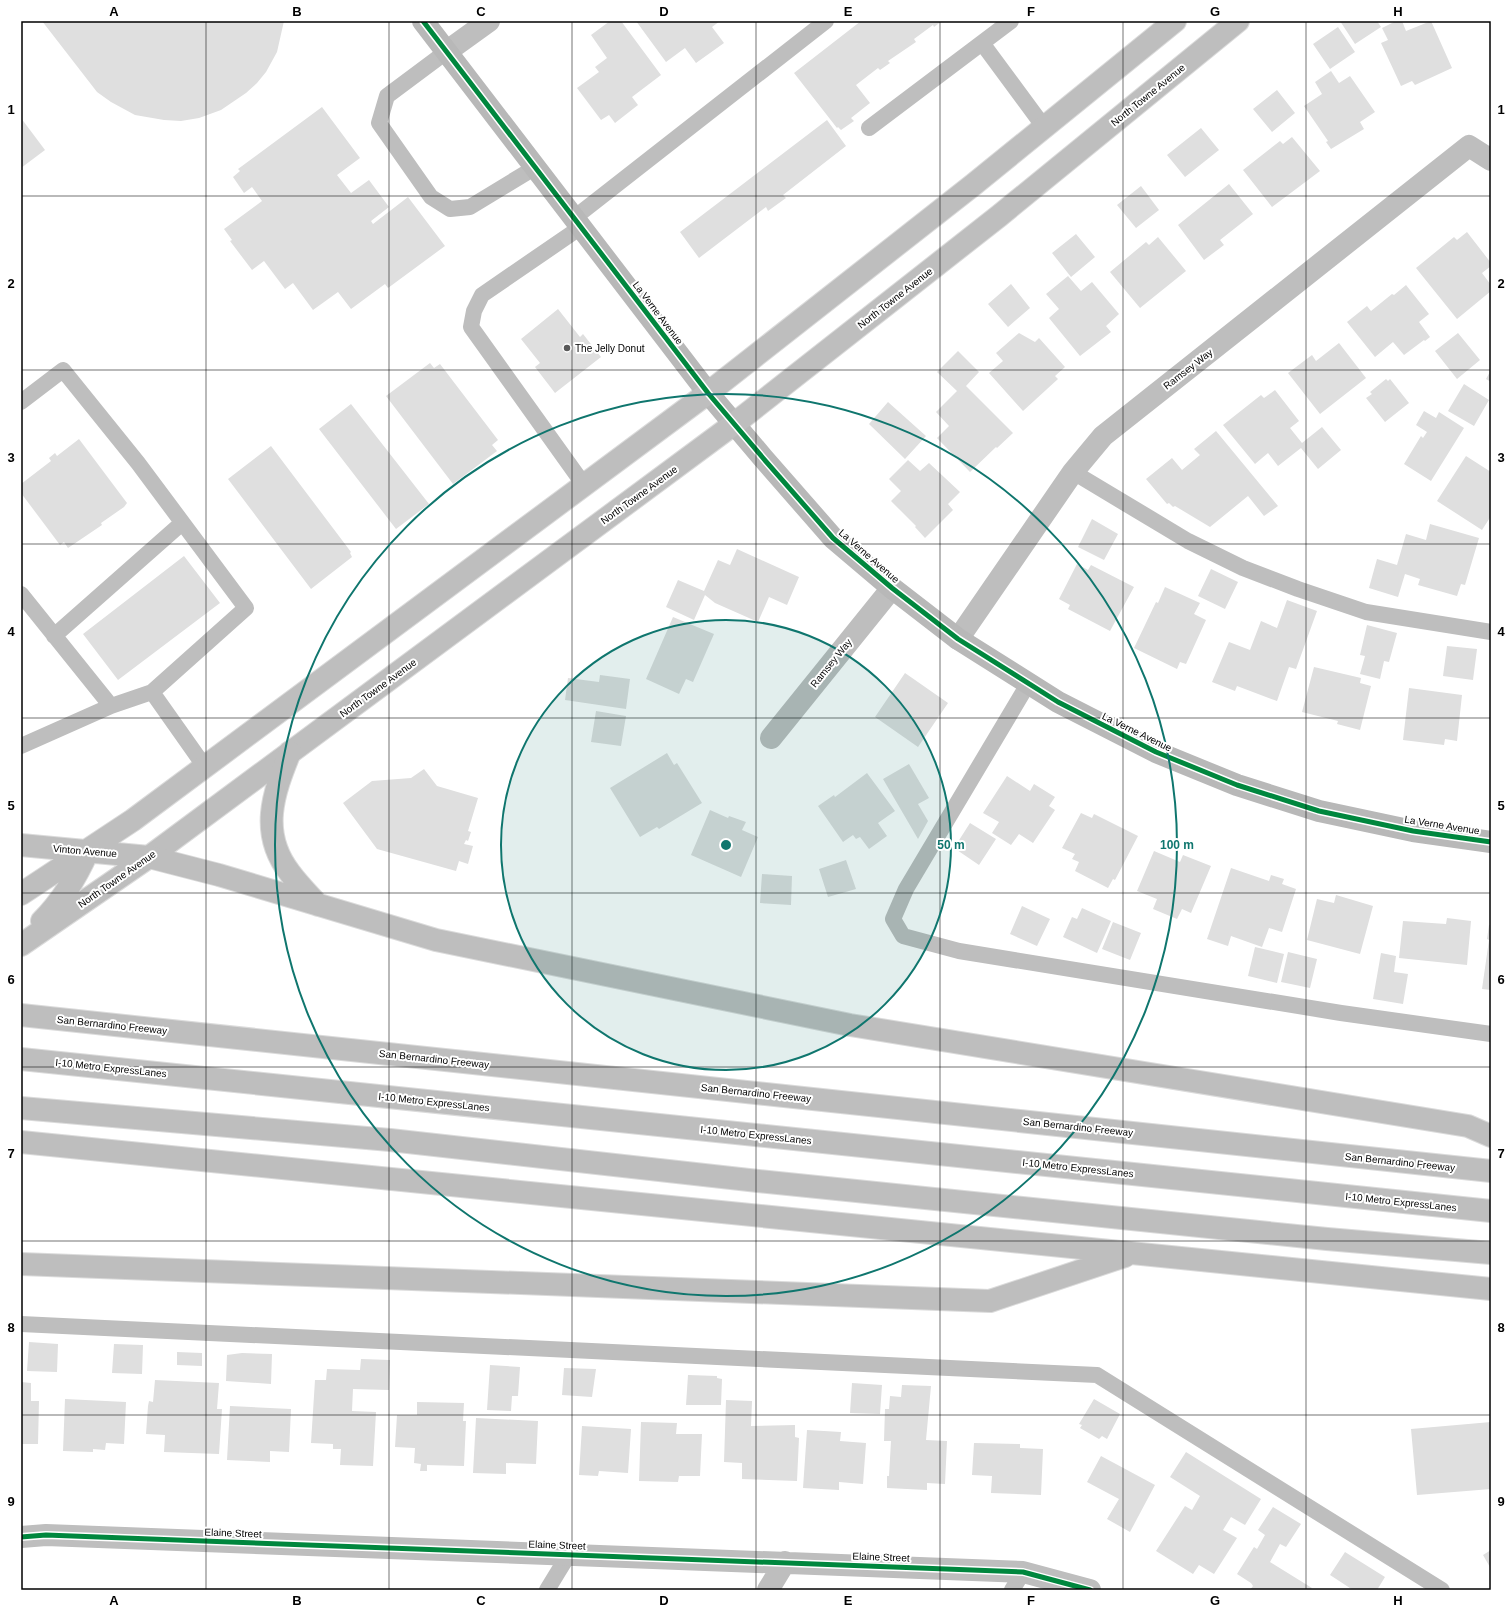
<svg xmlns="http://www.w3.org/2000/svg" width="1512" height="1611" font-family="Arial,sans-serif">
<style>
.building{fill:#dfdfdf}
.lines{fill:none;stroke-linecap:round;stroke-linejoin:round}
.primary-casing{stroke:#dbdbdb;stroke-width:24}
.motorway-casing{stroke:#dbdbdb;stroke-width:24}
.service{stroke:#bebebe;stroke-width:16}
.minor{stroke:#bebebe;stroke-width:22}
.secondary{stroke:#b8b8b8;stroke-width:22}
.primary{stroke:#bebebe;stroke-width:22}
.motorway{stroke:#bebebe;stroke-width:22}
.cycleway-casing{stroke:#fff;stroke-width:8}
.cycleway{stroke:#00873e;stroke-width:5}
.grid{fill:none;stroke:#000;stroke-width:1;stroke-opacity:0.55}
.ring{fill:none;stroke:#0f766e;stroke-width:2}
.poi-dot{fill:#595959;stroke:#fff;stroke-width:1.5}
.labels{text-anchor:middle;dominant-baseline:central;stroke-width:4;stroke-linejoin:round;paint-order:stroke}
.street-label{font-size:10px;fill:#000;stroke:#fff}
.poi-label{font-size:10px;fill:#000;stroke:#fff;text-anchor:start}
.centre{fill:#0f766e;stroke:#fff;stroke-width:2}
.ring-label{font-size:12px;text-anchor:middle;font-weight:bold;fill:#0f766e;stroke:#fff;stroke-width:4;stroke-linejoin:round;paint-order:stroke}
.neatline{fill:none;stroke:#000;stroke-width:1.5}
.grid-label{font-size:13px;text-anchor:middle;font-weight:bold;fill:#000}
</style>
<rect width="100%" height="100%" fill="#fff"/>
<!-- building -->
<path class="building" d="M 42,21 L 284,21 L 277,52 L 266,72 L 257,83 L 246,93 L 221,110 L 199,118 L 181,121 L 164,120 L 135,115 L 111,102 L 97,92 Z
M 610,21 L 621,21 L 661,75 L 632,97 L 638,105 L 615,123 L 609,115 L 601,120 L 577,88 L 599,72 L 595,67 L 607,58 L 591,35 Z
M 636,21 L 720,21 L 712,27 L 724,43 L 696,63 L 685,48 L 666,62 Z
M 861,21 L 942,21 L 934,27 L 933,25 L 914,39 L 916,42 L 888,61 L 890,63 L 880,70 L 878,68 L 856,85 L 870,103 L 851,118 L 854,121 L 841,130 L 838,127 L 837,128 L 794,73 Z
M 1340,21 L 1377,21 L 1381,27 L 1355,44 Z
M 1396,21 L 1402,21 L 1406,31 L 1431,21 L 1452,68 L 1415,85 L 1412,81 L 1401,86 L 1381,43 L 1388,40 L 1382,28 Z
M 1338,27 L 1355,52 L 1330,69 L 1313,44 Z
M 1331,71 L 1339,83 L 1350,76 L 1375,112 L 1360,122 L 1364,129 L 1331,149 L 1326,142 L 1328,141 L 1304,106 L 1322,94 L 1315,82 Z
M 1277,90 L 1295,113 L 1272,132 L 1253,109 Z
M 322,107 L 360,158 L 337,175 L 351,193 L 369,180 L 389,207 L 371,221 L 373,224 L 408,197 L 445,246 L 388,288 L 385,284 L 351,309 L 338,292 L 313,310 L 293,283 L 285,289 L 264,261 L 252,270 L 230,241 L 232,240 L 224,229 L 262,201 L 252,187 L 244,193 L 233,177 L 240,171 L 238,169 Z
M 21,118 L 45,150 L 21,168 Z
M 827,120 L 846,146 L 783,195 L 786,198 L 768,211 L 766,207 L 699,258 L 680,232 Z
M 1201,128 L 1219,150 L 1185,177 L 1167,155 Z
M 1292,137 L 1320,171 L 1272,207 L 1243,170 L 1280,141 L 1283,144 Z
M 1229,184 L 1253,214 L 1220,240 L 1224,245 L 1204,260 L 1178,225 Z
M 1141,186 L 1159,210 L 1136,228 L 1117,205 Z
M 1467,232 L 1491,263 L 1491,266 L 1482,273 L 1491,285 L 1491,291 L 1457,319 L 1416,268 L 1454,237 L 1457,240 Z
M 1076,234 L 1095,257 L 1071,277 L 1052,253 Z
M 1158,237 L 1186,271 L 1140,308 L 1110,272 L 1146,242 L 1149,245 Z
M 1068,276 L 1081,291 L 1092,282 L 1119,314 L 1106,326 L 1111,332 L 1080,356 L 1049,318 L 1059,309 L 1046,294 Z
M 1011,284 L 1030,308 L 1008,327 L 988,304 Z
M 1406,285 L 1429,314 L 1419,322 L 1430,337 L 1425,341 L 1424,340 L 1404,355 L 1393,342 L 1375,357 L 1347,322 L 1367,306 L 1371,311 L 1392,294 L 1394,295 Z
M 558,309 L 580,337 L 583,334 L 601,357 L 555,393 L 535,367 L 540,363 L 521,339 Z
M 1019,333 L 1035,342 L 1039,338 L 1065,367 L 1055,376 L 1058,379 L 1023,411 L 989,373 L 1003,361 L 996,353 Z
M 1458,333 L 1480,360 L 1457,379 L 1435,351 Z
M 1339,343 L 1366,378 L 1320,414 L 1288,373 L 1312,355 L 1316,361 Z
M 958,351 L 979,372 L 966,386 L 1013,433 L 997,448 L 996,447 L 970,472 L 937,438 L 949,426 L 936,412 L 957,391 L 937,372 Z
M 430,363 L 434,368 L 440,364 L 498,440 L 492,445 L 497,451 L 453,484 L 386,396 Z
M 1491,370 L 1491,382 L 1486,379 Z
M 1386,379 L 1388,381 L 1390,379 L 1409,403 L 1385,422 L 1366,398 L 1372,394 L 1370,392 Z
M 1464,384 L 1489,400 L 1474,426 L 1448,411 Z
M 1275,390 L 1299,421 L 1290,428 L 1302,443 L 1322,427 L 1341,450 L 1318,469 L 1301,448 L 1278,466 L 1268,453 L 1255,464 L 1223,425 L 1261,395 L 1264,398 Z
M 888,402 L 926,436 L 905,459 L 869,424 Z
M 351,404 L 429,504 L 396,529 L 319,429 Z
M 1424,411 L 1436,418 L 1439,412 L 1464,428 L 1431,481 L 1404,464 L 1421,436 L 1423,438 L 1427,432 L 1416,425 Z
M 1216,431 L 1278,506 L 1264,516 L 1248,496 L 1210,527 L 1175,506 L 1173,507 L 1169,503 L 1167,504 L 1146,479 L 1172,458 L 1182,470 L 1200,455 L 1194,449 Z
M 79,439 L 127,503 L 124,507 L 101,523 L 102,525 L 68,548 L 64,542 L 60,545 L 21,493 L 21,484 L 51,461 L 49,458 L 55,453 L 57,456 Z
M 271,446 L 351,552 L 350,553 L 352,557 L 311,589 L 228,479 Z
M 1466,456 L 1491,472 L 1491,516 L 1482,530 L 1437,501 Z
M 908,460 L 920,471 L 929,463 L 960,492 L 948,504 L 953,510 L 925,538 L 915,527 L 916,526 L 891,501 L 901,491 L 889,479 Z
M 1092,519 L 1118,534 L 1104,560 L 1078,547 Z
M 1430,524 L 1479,538 L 1465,585 L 1461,584 L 1457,596 L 1418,585 L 1420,579 L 1405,574 L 1398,597 L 1369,588 L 1377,559 L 1397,565 L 1406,534 L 1426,540 Z
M 737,549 L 799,577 L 787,605 L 769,597 L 758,622 L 715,603 L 705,595 L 694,620 L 666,607 L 678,580 L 704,591 L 718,560 L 730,565 Z
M 184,556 L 220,603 L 118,680 L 83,634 Z
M 1077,564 L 1088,570 L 1091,565 L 1134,587 L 1110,631 L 1068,609 L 1070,605 L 1059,599 Z
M 1211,569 L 1238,582 L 1225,609 L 1198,596 Z
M 1165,587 L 1200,603 L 1194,614 L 1206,620 L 1186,664 L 1180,662 L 1177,669 L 1134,648 L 1156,602 L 1158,603 Z
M 1287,600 L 1317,611 L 1296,669 L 1289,667 L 1277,701 L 1237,686 L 1235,691 L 1212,682 L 1229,642 L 1250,650 L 1261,621 L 1277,628 Z
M 673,617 L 714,634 L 693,682 L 686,679 L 679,694 L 646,679 Z
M 1367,625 L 1397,633 L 1389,662 L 1384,661 L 1380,679 L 1360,674 L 1365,656 L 1360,655 Z
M 1447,646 L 1477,649 L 1473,680 L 1443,676 Z
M 1314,667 L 1361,678 L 1360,683 L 1371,686 L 1360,730 L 1337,724 L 1338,721 L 1302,712 Z
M 905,673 L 948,703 L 918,747 L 875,717 Z
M 600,675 L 630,679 L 626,709 L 565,700 L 568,678 L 599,682 Z
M 1409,688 L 1462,695 L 1457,741 L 1445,739 L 1444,745 L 1403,740 Z
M 596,711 L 626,716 L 621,746 L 591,742 Z
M 667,753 L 674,765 L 677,763 L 702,803 L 659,829 L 657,827 L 640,837 L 610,788 Z
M 909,764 L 929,798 L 918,804 L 928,821 L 918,839 L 883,779 Z
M 424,769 L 437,786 L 478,798 L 468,831 L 471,832 L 468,841 L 466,840 L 464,844 L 473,846 L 468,864 L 459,861 L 456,871 L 377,849 L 343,803 L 372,781 L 411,778 Z
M 867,773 L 895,811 L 878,823 L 887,836 L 869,849 L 860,837 L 856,839 L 853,835 L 843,842 L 818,806 L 834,795 L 835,797 Z
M 1007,776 L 1030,791 L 1034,784 L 1055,797 L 1049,806 L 1055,810 L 1033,843 L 1019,834 L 1011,845 L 992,833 L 999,822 L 983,813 Z
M 710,810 L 728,818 L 729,816 L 746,822 L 742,830 L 758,837 L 741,877 L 691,855 Z
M 1081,813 L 1092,818 L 1094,814 L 1138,836 L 1115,880 L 1113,879 L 1108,888 L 1075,871 L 1079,862 L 1072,859 L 1075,854 L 1062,848 Z
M 970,823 L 996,839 L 979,865 L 954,848 Z
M 1154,851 L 1180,862 L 1183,855 L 1211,866 L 1191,913 L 1182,909 L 1177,919 L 1153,909 L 1157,899 L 1137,891 Z
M 846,860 L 856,889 L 828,897 L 819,869 Z
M 1231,868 L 1269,881 L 1271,875 L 1284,879 L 1282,884 L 1296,889 L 1282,932 L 1269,928 L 1262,947 L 1231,936 L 1228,946 L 1207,939 Z
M 762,874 L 792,876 L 791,905 L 760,903 Z
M 1336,895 L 1373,906 L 1360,954 L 1307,940 L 1317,899 L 1334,903 Z
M 1022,906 L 1050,919 L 1037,946 L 1010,934 Z
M 1082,908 L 1111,921 L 1097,953 L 1063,937 L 1072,917 L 1077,919 Z
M 1447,918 L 1471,921 L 1467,965 L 1399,958 L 1403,921 L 1446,924 Z
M 1113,922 L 1141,933 L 1130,960 L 1102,949 Z
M 1489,925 L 1491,925 L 1491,990 L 1482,989 L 1489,940 L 1487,939 Z
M 1255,947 L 1284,954 L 1277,983 L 1248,976 Z
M 1288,952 L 1317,959 L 1310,988 L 1281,982 Z
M 1381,953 L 1396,956 L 1394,972 L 1408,974 L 1403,1004 L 1373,999 Z
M 29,1342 L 58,1344 L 57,1372 L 27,1371 Z
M 114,1344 L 143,1345 L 142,1374 L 112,1373 Z
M 177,1352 L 202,1353 L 202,1366 L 177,1365 Z
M 242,1353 L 272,1354 L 271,1384 L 226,1381 L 227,1355 Z
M 361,1359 L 390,1360 L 389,1390 L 353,1389 L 352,1411 L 376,1412 L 373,1466 L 340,1465 L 341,1449 L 333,1449 L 333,1444 L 311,1443 L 315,1380 L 326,1380 L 327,1369 L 360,1370 Z
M 490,1365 L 520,1367 L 518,1396 L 512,1396 L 511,1411 L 487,1410 Z
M 564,1368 L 596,1369 L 592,1397 L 562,1395 Z
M 688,1375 L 717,1376 L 717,1378 L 722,1379 L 721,1405 L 686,1405 Z
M 155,1380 L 219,1383 L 217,1409 L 222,1409 L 219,1454 L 164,1452 L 165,1435 L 146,1434 L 148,1406 L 149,1401 L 153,1402 Z
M 21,1382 L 31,1383 L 31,1401 L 39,1401 L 38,1444 L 21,1444 Z
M 852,1383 L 882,1385 L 880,1414 L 850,1413 Z
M 902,1385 L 931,1386 L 926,1440 L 947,1441 L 945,1484 L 927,1483 L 927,1490 L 887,1488 L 887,1476 L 889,1476 L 891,1441 L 884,1441 L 885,1409 L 889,1409 L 890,1396 L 901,1397 Z
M 65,1399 L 126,1402 L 124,1444 L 106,1443 L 105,1450 L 93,1449 L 93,1452 L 63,1451 Z
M 1094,1399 L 1120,1414 L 1107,1439 L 1102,1436 L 1099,1439 L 1080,1428 L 1082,1425 L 1079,1424 Z
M 726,1400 L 752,1401 L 751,1426 L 795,1425 L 795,1437 L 799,1438 L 797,1481 L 742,1479 L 742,1463 L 724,1462 Z
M 417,1402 L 464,1403 L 463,1421 L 466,1421 L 464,1466 L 427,1465 L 427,1471 L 420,1471 L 421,1464 L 414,1463 L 415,1448 L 395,1447 L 397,1415 L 417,1415 Z
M 230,1406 L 291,1409 L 289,1452 L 270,1451 L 270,1462 L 227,1460 Z
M 476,1418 L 538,1421 L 536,1464 L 506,1463 L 506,1474 L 473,1473 Z
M 641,1422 L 677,1423 L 676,1434 L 702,1434 L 700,1476 L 679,1476 L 678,1482 L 639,1481 Z
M 1491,1422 L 1491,1489 L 1417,1495 L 1411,1429 Z
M 582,1426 L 631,1429 L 628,1473 L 599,1471 L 598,1476 L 579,1475 Z
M 807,1430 L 841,1432 L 840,1441 L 866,1443 L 863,1484 L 839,1482 L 839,1490 L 803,1488 Z
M 974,1443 L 1020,1444 L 1020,1448 L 1043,1449 L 1041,1495 L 991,1493 L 992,1476 L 972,1475 Z
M 1186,1452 L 1261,1499 L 1245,1525 L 1231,1517 L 1223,1530 L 1237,1538 L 1214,1574 L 1199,1565 L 1193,1574 L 1156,1551 L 1185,1506 L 1192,1510 L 1200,1496 L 1170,1477 Z
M 1101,1456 L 1155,1485 L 1130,1532 L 1107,1519 L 1119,1499 L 1087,1482 Z
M 1273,1507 L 1301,1524 L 1286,1547 L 1280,1544 L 1270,1562 L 1312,1588 L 1310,1590 L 1250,1590 L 1253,1586 L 1251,1583 L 1237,1574 L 1254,1547 L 1257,1549 L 1265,1535 L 1258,1530 Z
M 1491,1550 L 1491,1569 L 1483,1555 Z
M 1345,1552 L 1385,1577 L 1377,1590 L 1353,1590 L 1330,1575 Z"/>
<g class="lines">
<defs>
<path id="primary" d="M 21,845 L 149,857
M 21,894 L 133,820 L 708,393 L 973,185 L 1175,21
M 42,921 C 63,900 76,878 88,851
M 21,945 L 149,857 L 734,424 L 999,216 L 1238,21"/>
<path id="motorway" d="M 290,752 C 273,794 259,833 290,873 C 298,884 309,895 318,905
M 149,857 L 219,875 L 436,940 L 850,1025 L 1468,1126 L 1491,1136
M 21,1015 L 1491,1171
M 21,1059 L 1491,1211
M 21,1108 L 390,1140 L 758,1181 L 1327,1239 L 1491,1253
M 21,1142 L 1491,1289
M 21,1264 L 990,1301 L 1125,1256"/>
</defs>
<!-- primary casing -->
<use href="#primary" class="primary-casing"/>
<!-- motorway casing -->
<use href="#motorway" class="motorway-casing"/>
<!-- service -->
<path class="service" d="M 982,43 L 1044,127
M 446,52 L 387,96 L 379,123 L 431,197 L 450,209 L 470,207 L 536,167
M 869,128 L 1011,21
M 574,218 L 826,21
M 581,227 L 482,295 L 474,311 L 471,327 L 584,485
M 21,402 L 63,370 L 138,463 L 246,608 L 152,692
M 1073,472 L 1188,541 L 1243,568 L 1298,589 L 1366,612 L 1491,632
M 21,594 L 111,706
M 54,636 L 182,523
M 1028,684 L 906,889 L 893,919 L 903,936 L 959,951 L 1341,1013 L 1491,1034
M 21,746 L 111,706 L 152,692 L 205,767
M 21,1324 L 1097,1375 L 1442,1590
M 547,1590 L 569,1554
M 1012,1590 L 1023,1572"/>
<!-- minor -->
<path class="minor" d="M 446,52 L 489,21
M 958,639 L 1073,472 L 1103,436 L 1469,146 L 1491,160
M 771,738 L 892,588
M 21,1537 L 46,1535 L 1023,1572 L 1090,1590
M 768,1590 L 785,1562"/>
<!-- secondary -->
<path class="secondary" d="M 423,21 L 708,393 L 763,458 L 833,538 L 892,588 L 958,639 L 1058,702 L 1156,752 L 1237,785 L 1319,811 L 1413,831 L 1491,842"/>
<!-- primary -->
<use href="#primary" class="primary"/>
<!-- motorway -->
<use href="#motorway" class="motorway"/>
<defs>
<path id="cycleway" d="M 423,21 L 708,393 L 763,458 L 833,538 L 892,588 L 958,639 L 1058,702 L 1156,752 L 1237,785 L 1319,811 L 1413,831 L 1491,842
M 21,1537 L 46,1535 L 1023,1572 L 1090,1590"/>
</defs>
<!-- cycleway casing -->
<use href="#cycleway" class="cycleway-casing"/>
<!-- cycleway -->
<use href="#cycleway" class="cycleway"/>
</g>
<!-- grid -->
<path class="grid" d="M 206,21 L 206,1590M 389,21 L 389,1590M 572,21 L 572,1590M 756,21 L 756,1590M 940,21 L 940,1590M 1123,21 L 1123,1590M 1306,21 L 1306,1590M 21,196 L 1491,196M 21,370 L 1491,370M 21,544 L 1491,544M 21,718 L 1491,718M 21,893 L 1491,893M 21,1067 L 1491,1067M 21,1241 L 1491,1241M 21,1415 L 1491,1415"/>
<!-- distance rings -->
<circle cx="726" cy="845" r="225" fill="#0f766e" fill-opacity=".12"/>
<g class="ring">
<circle cx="726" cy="845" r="225"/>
<circle cx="726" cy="845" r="451"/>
</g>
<!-- markers -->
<circle class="poi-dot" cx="567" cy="348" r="4"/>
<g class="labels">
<!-- street labels -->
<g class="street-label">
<text transform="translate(1148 95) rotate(-39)">North Towne Avenue</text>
<text transform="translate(895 298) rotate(-38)">North Towne Avenue</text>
<text transform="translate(658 313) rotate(53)">La Verne Avenue</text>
<text transform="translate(1188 369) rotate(-38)">Ramsey Way</text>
<text transform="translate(639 495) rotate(-36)">North Towne Avenue</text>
<text transform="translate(869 556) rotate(41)">La Verne Avenue</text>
<text transform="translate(831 663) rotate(-51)">Ramsey Way</text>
<text transform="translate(378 688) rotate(-36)">North Towne Avenue</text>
<text transform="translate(1137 732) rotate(26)">La Verne Avenue</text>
<text transform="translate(1442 825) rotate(9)">La Verne Avenue</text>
<text transform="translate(85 851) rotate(5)">Vinton Avenue</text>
<text transform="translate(117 879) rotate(-35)">North Towne Avenue</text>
<text transform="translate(112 1025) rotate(6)">San Bernardino Freeway</text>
<text transform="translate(434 1059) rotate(6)">San Bernardino Freeway</text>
<text transform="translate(111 1068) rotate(6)">I-10 Metro ExpressLanes</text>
<text transform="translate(756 1093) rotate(6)">San Bernardino Freeway</text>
<text transform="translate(434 1102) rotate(6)">I-10 Metro ExpressLanes</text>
<text transform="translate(1078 1127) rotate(6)">San Bernardino Freeway</text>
<text transform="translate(756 1135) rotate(6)">I-10 Metro ExpressLanes</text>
<text transform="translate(1400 1162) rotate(6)">San Bernardino Freeway</text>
<text transform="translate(1078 1168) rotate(6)">I-10 Metro ExpressLanes</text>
<text transform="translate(1401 1202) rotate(6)">I-10 Metro ExpressLanes</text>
<text transform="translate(233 1533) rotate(2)">Elaine Street</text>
<text transform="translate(557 1545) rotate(2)">Elaine Street</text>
<text transform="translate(881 1557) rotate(2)">Elaine Street</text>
</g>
<!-- poi labels -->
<g class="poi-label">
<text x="575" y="348">The Jelly Donut</text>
</g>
</g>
<circle cx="726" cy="845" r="6" class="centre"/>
<g class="ring-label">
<text x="951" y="849">50 m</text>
<text x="1177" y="849">100 m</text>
</g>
<!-- border -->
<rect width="1512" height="1611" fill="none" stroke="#ffffff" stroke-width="44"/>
<rect x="22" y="22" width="1468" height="1567" class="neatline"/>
<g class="grid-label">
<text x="114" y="16">A</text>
<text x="297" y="16">B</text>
<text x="481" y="16">C</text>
<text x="664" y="16">D</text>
<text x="848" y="16">E</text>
<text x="1031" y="16">F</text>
<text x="1215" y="16">G</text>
<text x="1398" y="16">H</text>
<text x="11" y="114">1</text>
<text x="1501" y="114">1</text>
<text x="11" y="288">2</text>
<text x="1501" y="288">2</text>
<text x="11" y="462">3</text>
<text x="1501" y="462">3</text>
<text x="11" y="636">4</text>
<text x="1501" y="636">4</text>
<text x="11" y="810">5</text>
<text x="1501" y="810">5</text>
<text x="11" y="984">6</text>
<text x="1501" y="984">6</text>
<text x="11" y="1158">7</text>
<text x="1501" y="1158">7</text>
<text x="11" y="1332">8</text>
<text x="1501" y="1332">8</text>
<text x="11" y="1506">9</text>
<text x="1501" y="1506">9</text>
<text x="114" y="1605">A</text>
<text x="297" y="1605">B</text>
<text x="481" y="1605">C</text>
<text x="664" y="1605">D</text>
<text x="848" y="1605">E</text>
<text x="1031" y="1605">F</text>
<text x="1215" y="1605">G</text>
<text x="1398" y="1605">H</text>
</g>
</svg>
